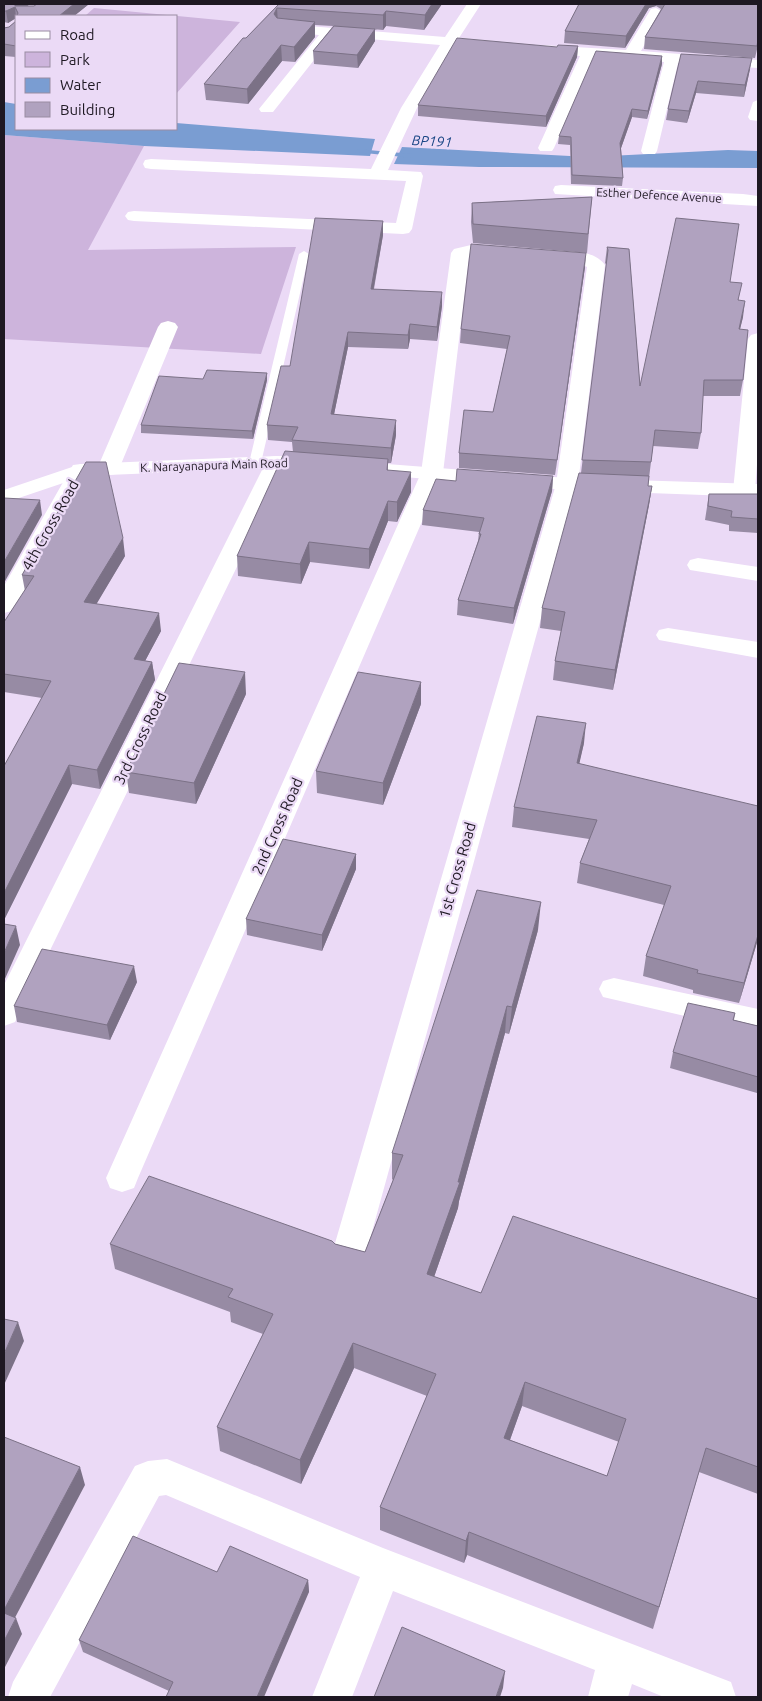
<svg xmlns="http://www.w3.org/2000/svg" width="762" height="1701" font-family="Ubuntu,sans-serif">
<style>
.green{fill:#cdb4dc}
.water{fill:#7a9dd2}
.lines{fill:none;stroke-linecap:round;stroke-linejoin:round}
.stream{fill:#7a9dd2;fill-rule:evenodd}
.lane{fill:#fff;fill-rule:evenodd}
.street{fill:#fff;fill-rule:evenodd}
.secondary{fill:#fff;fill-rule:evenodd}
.wall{fill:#978ba4;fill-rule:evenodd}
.shaded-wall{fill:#7b7186}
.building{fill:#b0a2bf;stroke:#7b7186;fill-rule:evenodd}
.labels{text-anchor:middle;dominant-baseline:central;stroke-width:4.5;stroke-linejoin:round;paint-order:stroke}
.far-street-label{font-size:12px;fill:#1e1822;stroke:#ebdaf6}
.far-water-label{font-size:14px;font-style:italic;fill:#184584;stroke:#ebdaf6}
.street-label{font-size:15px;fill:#1e1822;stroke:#ebdaf6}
</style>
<rect width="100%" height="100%" fill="#ebdaf6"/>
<!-- green -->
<path class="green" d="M 94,8 L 240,22 L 176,94 L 176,16 L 85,16 Z
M 4,135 L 144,146 L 88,250 L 296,247 L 261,354 L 4,339 Z"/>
<!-- water -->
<path class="water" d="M 4,102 L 16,104 L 16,129 L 176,129 L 176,123 L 375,139 L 370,156 L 144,146 L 4,135 Z
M 402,147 L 589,157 L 728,150 L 758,151 L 758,168 L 479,167 L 394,164 Z"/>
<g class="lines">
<!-- stream -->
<path class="stream" d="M 357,149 L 413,154 L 416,156 L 413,158 L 355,152 L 354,151 Z"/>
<!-- lane -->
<path class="lane" d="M 304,251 L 309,254 L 261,463 L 255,466 L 249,463 L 299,254 Z"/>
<!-- street -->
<path class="street" d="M 467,4 L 481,4 L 459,38 L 492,41 L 497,42 L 499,45 L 497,48 L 492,49 L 454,46 L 417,108 L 388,170 L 421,172 L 423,176 L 412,229 L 409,233 L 403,234 L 134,221 L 128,220 L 125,216 L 128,212 L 134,211 L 396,223 L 406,181 L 151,169 L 145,168 L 143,164 L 145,160 L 151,159 L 371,169 L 401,108 L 440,45 L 333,36 L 273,112 L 261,112 L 259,109 L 319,35 L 283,32 L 278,31 L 276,28 L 278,25 L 283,24 L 445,37 Z
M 656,8 L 663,12 L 641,51 L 758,60 L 758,68 L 678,63 L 657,151 L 655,154 L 643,154 L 641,151 L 664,62 L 594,57 L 554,148 L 552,151 L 540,151 L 538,148 L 580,56 L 540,53 L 535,52 L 533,49 L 535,46 L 540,45 L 626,50 L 651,9 Z
M 758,100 L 758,121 L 750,120 L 748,117 L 753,102 Z
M 561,185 L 743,194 L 758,196 L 758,206 L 555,194 L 553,190 L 555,186 Z
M 471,245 L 514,248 L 517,252 L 514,256 L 508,257 L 469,256 L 443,473 L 138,1178 L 134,1188 L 122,1192 L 110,1188 L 106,1178 L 421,473 L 451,253 L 454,249 Z
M 549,250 C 566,251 594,249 605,265 L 578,484 L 365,1257 L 360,1268 L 348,1272 L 336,1268 L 331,1257 L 556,484 L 587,267 L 579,263 L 543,259 L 540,255 L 543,251 Z
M 168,321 L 175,323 L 178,327 L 119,469 L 116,474 L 108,475 L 100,474 L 97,469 L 158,327 L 161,323 Z
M 758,333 L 758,451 L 755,491 L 752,496 L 744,498 L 736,496 L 733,491 L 748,339 L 751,335 Z
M 277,456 L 285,457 L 288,462 L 19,1014 L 15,1022 L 4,1026 L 4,985 L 266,462 L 269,457 Z
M 81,464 L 89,465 L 92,470 L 16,606 L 12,611 L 4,613 L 4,586 L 70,470 L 73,465 Z
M 698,558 L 758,567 L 758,581 L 690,570 L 687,565 L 690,560 Z
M 668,628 L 758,642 L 758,658 L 659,640 L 656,635 L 659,630 Z
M 614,978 L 758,1009 L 758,1033 L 603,997 L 599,989 L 603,981 Z
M 167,1459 L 383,1548 L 731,1682 L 736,1697 L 664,1697 L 632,1684 L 628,1697 L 588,1697 L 595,1670 L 393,1591 L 352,1697 L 312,1697 L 360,1577 L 166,1495 L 159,1496 L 50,1697 L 8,1697 L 13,1682 L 135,1466 L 148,1461 Z"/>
<!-- secondary -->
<path class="secondary" d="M 277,456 L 326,460 L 329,465 L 326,470 L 318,471 L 277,468 L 84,476 L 4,503 L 4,490 L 81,464 Z
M 361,462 L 567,478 L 758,484 L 758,497 L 567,490 L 353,473 L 350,468 L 353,463 Z"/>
</g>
<!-- wall -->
<path class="wall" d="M 4,4 L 27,6 L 89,4 L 74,16 L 16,16 L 16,18 L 8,23 L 4,22 Z
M 279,4 L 442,4 L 424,30 L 386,26 L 383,30 L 361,28 L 375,29 L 375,41 L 358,68 L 314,64 L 313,51 L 333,26 L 315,25 L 315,37 L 295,62 L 282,61 L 248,104 L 206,100 L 204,84 L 246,38 Z
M 579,4 L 758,4 L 758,45 L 755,58 L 644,49 L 645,37 L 661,9 L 656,6 L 649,8 L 625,48 L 564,43 L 565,31 Z
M 16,19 L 16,57 L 4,56 L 4,28 L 9,27 L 16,21 Z
M 578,46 L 577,57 L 546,127 L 418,116 L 418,105 L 557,47 Z
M 681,54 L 750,69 L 744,97 L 696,93 L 687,123 L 666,120 L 668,109 Z
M 662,64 L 647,119 L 632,117 L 621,148 L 623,178 L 622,186 L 571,184 L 570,145 L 558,144 L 559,136 Z
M 592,197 L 587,253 L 473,243 L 471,222 L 472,203 Z
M 383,221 L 383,235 L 374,289 L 442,306 L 437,341 L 410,339 L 408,349 L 348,347 L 334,414 L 396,435 L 391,463 L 388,463 L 388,470 L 411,492 L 397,522 L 388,521 L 369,569 L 310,562 L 301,584 L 238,576 L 237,556 L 293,452 L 292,442 L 268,440 L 267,425 L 290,366 Z
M 607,247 L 629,249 L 640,386 L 730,282 L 739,301 L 743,317 L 740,329 L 743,380 L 740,396 L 703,396 L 701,433 L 698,449 L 653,446 L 648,486 L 652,486 L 649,505 L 613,690 L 553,680 L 555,661 L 561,631 L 540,628 L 542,608 L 581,473 L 607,265 L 605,263 Z
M 585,267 L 555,475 L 459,468 L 459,453 L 493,412 L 507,349 L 460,343 L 461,329 Z
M 203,379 L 267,380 L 253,439 L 141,433 L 141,425 Z
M 553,476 L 552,491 L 513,624 L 457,615 L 458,600 L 478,541 L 479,532 L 422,525 L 423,510 L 456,481 Z
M 709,494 L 758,494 L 758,533 L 729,531 L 729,525 L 705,520 Z
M 125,556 L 96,604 L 161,631 L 145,661 L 152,662 L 155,680 L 100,789 L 72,784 L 4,920 L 4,766 L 42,698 L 4,692 L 4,622 L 25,591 L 22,575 Z
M 246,694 L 196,804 L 129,793 L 126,772 Z
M 421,704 L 383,805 L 317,793 L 316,771 Z
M 584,743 L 579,763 L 758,939 L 739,1003 L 693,993 L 693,990 L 643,976 L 646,956 L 664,905 L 577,883 L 580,863 L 589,839 L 512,827 L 514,807 Z
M 356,854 L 356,869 L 322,951 L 247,935 L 246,919 Z
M 538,930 L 509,1034 L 505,1033 L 459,1201 L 458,1208 L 434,1277 L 481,1293 L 758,1299 L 758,1494 L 699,1472 L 653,1629 L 467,1555 L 464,1563 L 380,1530 L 380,1507 L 427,1396 L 354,1368 L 301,1484 L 220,1451 L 217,1427 L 263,1334 L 231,1322 L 230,1312 L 115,1269 L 110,1244 L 335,1244 L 365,1252 L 393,1180 L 392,1179 L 392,1153 ZM 522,1406 L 619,1442 L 607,1476 L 510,1440 Z
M 137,982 L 110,1040 L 17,1022 L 14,1006 Z
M 735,1013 L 734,1020 L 758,1026 L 758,1087 L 757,1093 L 670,1068 L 673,1052 Z
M 217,1572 L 308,1580 L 309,1592 L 169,1691 L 83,1652 L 79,1640 Z"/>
<!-- shaded-wall -->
<path class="shaded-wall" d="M 15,4 L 30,4 L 18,14 L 15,8 Z
M 74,4 L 89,4 L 74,16 L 59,16 Z
M 432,4 L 442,4 L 424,30 L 425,15 Z
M 646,4 L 656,4 L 656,6 L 649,8 L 625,48 L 626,36 Z
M 15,7 L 16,18 L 8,23 L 6,11 Z
M 277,8 L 278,23 L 274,14 Z
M 386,11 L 386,26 L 383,30 L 383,15 Z
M 315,22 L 315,37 L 295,62 L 294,47 Z
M 375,29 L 375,41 L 358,68 L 357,55 Z
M 281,45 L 282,61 L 248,104 L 247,89 Z
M 578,46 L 577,57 L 546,127 L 546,116 Z
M 662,56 L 662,64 L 647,119 L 648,111 Z
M 752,58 L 750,69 L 744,97 L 745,85 Z
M 698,81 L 696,93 L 687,123 L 689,111 Z
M 632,109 L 632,117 L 620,151 L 620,143 Z
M 383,221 L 383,235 L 371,303 L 371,289 Z
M 586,253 L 585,267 L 555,475 L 557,460 Z
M 442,292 L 442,306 L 437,341 L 437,327 Z
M 745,301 L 743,317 L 736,345 L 739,329 Z
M 410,324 L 410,339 L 408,349 L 408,335 Z
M 348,332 L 348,347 L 331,429 L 331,414 Z
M 267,373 L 267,380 L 253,439 L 252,431 Z
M 396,420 L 396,435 L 391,463 L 391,448 Z
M 411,472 L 411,492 L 397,522 L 397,502 Z
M 553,476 L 552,491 L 513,624 L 514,608 Z
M 652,486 L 649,505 L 613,690 L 615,670 Z
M 40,500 L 42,515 L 4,583 L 4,562 Z
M 388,501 L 388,521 L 369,569 L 369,549 Z
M 123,538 L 125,556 L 87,620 L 84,602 Z
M 309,542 L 310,562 L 301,584 L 300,564 Z
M 159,613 L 161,631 L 136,678 L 134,659 Z
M 152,662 L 155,680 L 100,789 L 97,770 Z
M 245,672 L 246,694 L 196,804 L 194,783 Z
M 421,682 L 421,704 L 383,805 L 383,783 Z
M 586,723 L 584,743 L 575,783 L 577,763 Z
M 69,765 L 72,784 L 4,920 L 4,893 Z
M 356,854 L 356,869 L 322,951 L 322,935 Z
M 541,902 L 538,930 L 509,1034 L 512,1007 Z
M 16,926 L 20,945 L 4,981 L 4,953 Z
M 758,935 L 758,939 L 739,1003 L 744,983 Z
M 134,966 L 137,982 L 110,1040 L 107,1025 Z
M 507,1006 L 505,1033 L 459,1201 L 458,1208 L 426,1300 L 427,1274 L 458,1182 Z
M 18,1322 L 24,1341 L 4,1385 L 4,1354 Z
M 353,1343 L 354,1368 L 301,1484 L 300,1460 Z
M 525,1382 L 522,1406 L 502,1462 L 504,1438 Z
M 80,1467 L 85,1485 L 9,1629 L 4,1617 L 4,1610 Z
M 469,1532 L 467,1555 L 464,1563 L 466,1541 Z
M 308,1580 L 309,1592 L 264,1697 L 257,1697 Z
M 16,1618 L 22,1634 L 4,1669 L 4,1641 Z
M 505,1671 L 503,1688 L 500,1697 L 496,1697 Z"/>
<!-- building -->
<path class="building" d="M 4,4 L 15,4 L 15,6 L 34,6 L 37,4 L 74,4 L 59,16 L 17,16 L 18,13 L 15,7 L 6,11 L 4,11 Z
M 279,4 L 432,4 L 425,15 L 386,11 L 383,15 L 277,8 L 274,14 L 277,18 L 315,22 L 294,47 L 281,45 L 247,89 L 204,84 L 243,38 L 246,38 Z
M 579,4 L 646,4 L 626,36 L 565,31 Z
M 665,4 L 758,4 L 758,40 L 757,46 L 645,37 Z
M 16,19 L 16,46 L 4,44 L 4,28 L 9,27 L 16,21 Z
M 334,26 L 375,29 L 357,55 L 313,51 Z
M 457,38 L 557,47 L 558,45 L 578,46 L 546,116 L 418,105 Z
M 596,51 L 662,56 L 648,111 L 632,109 L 620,143 L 623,178 L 572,175 L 571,137 L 559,136 Z
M 681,54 L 752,58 L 745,85 L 698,81 L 689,111 L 668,109 Z
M 592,197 L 588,234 L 473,224 L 472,203 Z
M 315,218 L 383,221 L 371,289 L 442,292 L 437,327 L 410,324 L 408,335 L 348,332 L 331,414 L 396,420 L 391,448 L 292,440 L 298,427 L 267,425 L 281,366 L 290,366 Z
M 676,218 L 739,224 L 730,282 L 742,283 L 738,300 L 745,301 L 739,329 L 748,330 L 743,380 L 704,380 L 701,433 L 655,430 L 651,462 L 582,460 L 608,250 L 607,247 L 629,249 L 640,386 Z
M 471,244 L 586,253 L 557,460 L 459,453 L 464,410 L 493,412 L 510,336 L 461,329 Z
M 207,370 L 267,373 L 252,431 L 141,425 L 159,376 L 203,379 Z
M 285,451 L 388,459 L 387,470 L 411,472 L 397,502 L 388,501 L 369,549 L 309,542 L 300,564 L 237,556 Z
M 86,462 L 106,462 L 123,538 L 84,602 L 159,613 L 134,659 L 152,662 L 97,770 L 69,765 L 4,893 L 4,766 L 51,681 L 4,674 L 4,622 L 34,576 L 22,575 Z
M 457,469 L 553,476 L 514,608 L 458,600 L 481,534 L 479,534 L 484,518 L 423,510 L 436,479 L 456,481 Z
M 579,473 L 649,476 L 648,486 L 652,486 L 615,670 L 555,661 L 565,612 L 542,608 Z
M 709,494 L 758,494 L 758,519 L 731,517 L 732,511 L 708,506 Z
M 4,498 L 40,500 L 4,562 Z
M 179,663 L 245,672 L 194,783 L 126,772 Z
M 358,672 L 421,682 L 383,783 L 316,771 Z
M 537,716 L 586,723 L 577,763 L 758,806 L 758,935 L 744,983 L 697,973 L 698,970 L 646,956 L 671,886 L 580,863 L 597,820 L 514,807 Z
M 283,839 L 356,854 L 322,935 L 246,919 Z
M 477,890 L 541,902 L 512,1007 L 507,1006 L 458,1182 L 460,1182 L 427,1274 L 481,1293 L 513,1216 L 758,1299 L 758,1467 L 706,1448 L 659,1607 L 469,1532 L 466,1541 L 380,1507 L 436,1374 L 353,1343 L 300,1460 L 217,1427 L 273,1314 L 228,1297 L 233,1289 L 110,1244 L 149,1176 L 332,1241 L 335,1244 L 365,1252 L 403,1155 L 392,1153 ZM 525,1382 L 626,1419 L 607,1476 L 504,1438 Z
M 4,924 L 16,926 L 4,953 Z
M 42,949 L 134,966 L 107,1025 L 14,1006 Z
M 688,1003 L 735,1013 L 733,1020 L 758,1026 L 758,1077 L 673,1052 Z
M 4,1319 L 18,1322 L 4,1354 Z
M 4,1437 L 80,1467 L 4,1610 Z
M 133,1536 L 217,1572 L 230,1546 L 308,1580 L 257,1697 L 166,1697 L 173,1682 L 79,1640 Z
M 4,1613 L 16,1618 L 4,1641 Z
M 402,1627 L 505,1671 L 496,1697 L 374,1697 Z"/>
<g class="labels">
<!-- far-street labels -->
<g class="far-street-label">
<text transform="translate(659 195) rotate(3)">Esther Defence Avenue</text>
<text transform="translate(214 465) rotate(-2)">K. Narayanapura Main Road</text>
</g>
<!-- far-water labels -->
<g class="far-water-label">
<text transform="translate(432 141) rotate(3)">BP191</text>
</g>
<!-- street labels -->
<g class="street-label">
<text transform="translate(50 525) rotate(-61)">4th Cross Road</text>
<text transform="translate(140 738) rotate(-64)">3rd Cross Road</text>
<text transform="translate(277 826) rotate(-66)">2nd Cross Road</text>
<text transform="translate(457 870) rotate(-74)">1st Cross Road</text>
</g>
</g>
<!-- border -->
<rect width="762" height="1701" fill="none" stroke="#1e1822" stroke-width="10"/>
<!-- legend -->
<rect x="15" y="15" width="162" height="115" fill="#ebdaf6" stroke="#998ca1"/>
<rect x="25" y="31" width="25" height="8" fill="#ffffff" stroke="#998ca1"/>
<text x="60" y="40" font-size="15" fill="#1e1822">Road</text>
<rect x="25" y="52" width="25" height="15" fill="#cdb4dc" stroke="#998ca1"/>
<text x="60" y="65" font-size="15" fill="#1e1822">Park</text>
<rect x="25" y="78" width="25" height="15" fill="#7a9dd2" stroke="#998ca1"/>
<text x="60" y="90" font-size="15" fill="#1e1822">Water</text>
<rect x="25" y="102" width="25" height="15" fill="#b0a2bf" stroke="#998ca1"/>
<text x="60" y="115" font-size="15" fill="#1e1822">Building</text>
</svg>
